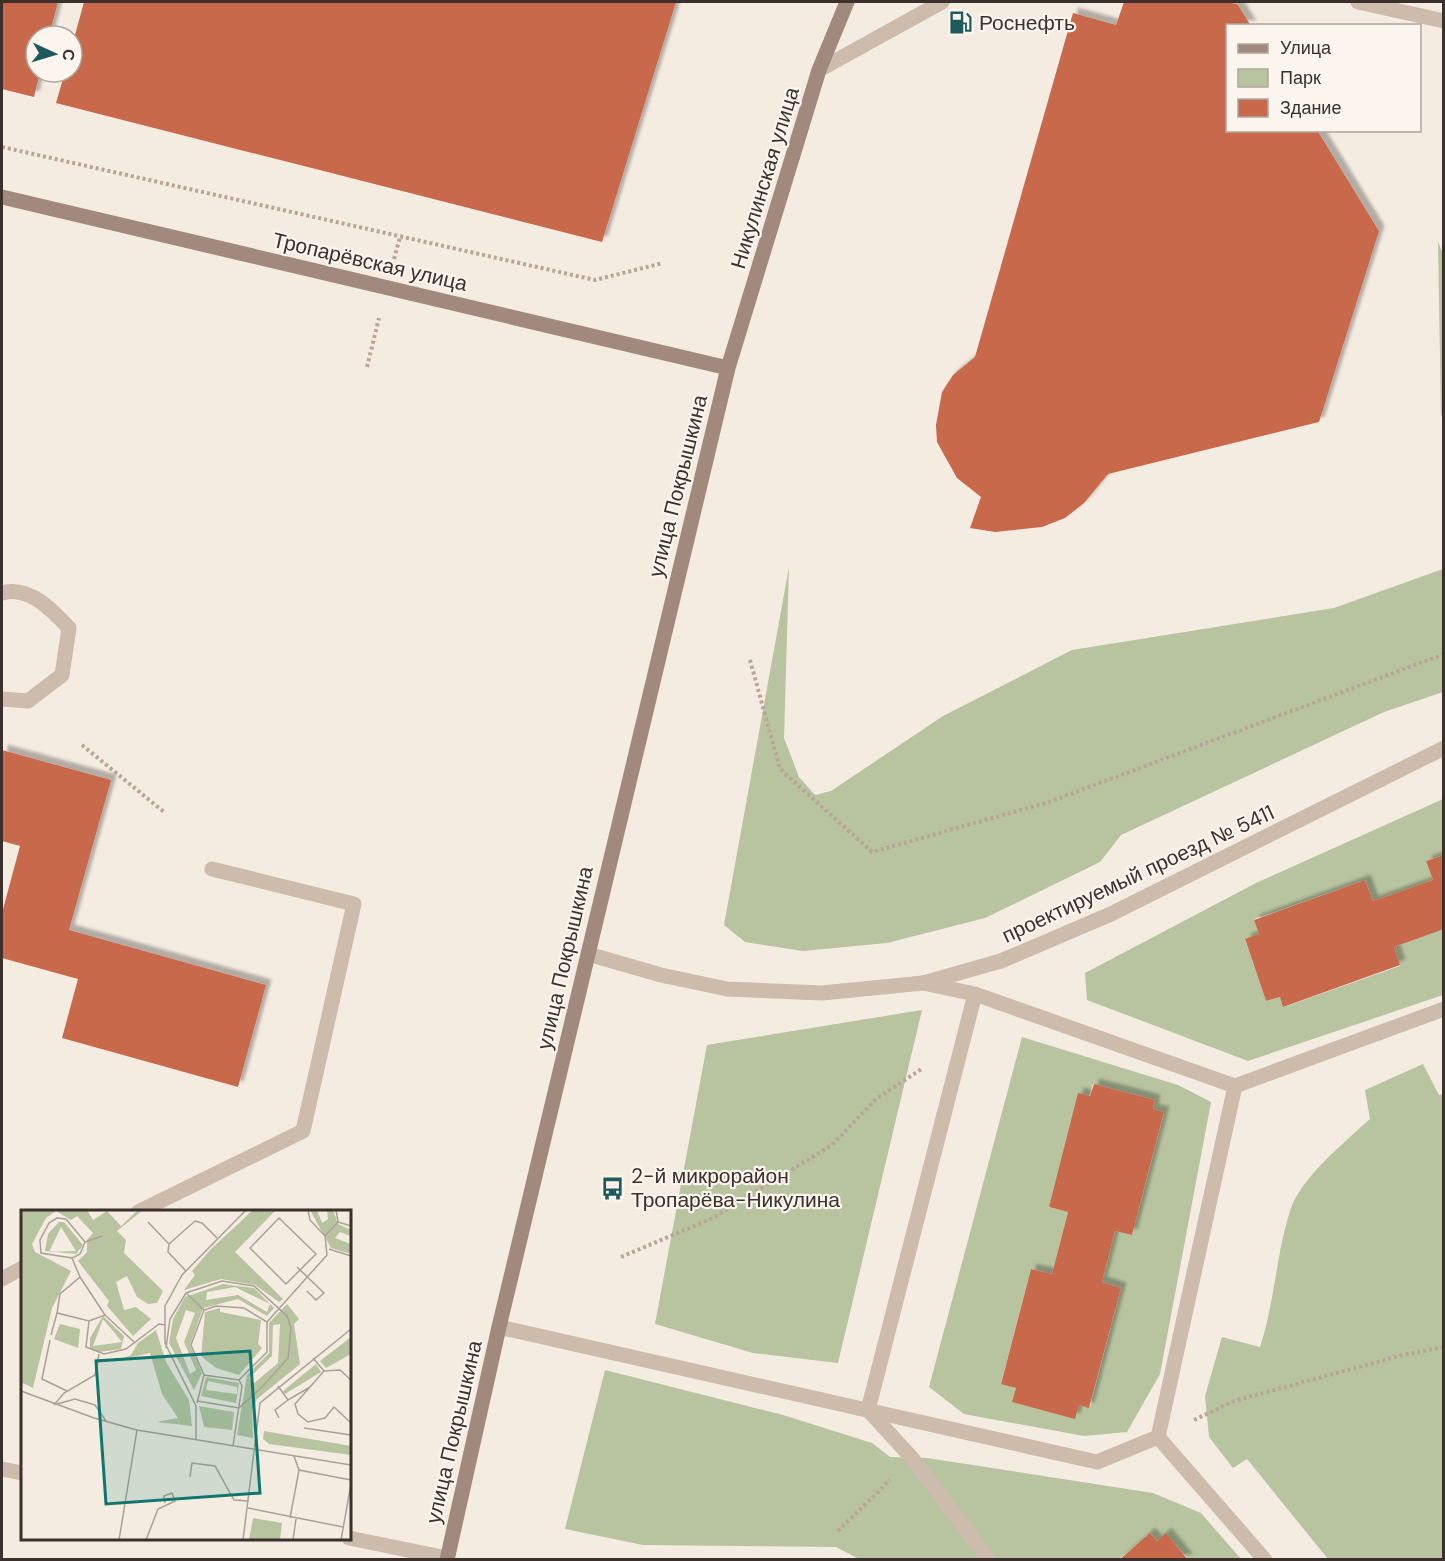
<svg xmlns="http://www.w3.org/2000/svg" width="1445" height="1561" font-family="'DM Sans',sans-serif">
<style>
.green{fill:#b8c4a0;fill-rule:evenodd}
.building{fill:#c8694b;filter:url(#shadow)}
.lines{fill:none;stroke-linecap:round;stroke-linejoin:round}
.path{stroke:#b9a596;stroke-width:4;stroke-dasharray:3 3;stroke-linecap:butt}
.lane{stroke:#cdbbac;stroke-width:15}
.street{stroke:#cdbbac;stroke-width:15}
.secondary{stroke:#a18a7d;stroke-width:15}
.labels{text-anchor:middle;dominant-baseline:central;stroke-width:4.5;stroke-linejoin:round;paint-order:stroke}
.poi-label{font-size:21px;fill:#3b302b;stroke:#fbf5ee;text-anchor:start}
.street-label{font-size:21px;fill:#3b302b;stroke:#fbf5ee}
.inset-road{fill:none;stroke:#aaa098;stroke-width:1.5}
.view{fill:#0f766e;fill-opacity:0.15;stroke:#0f766e;stroke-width:3}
.inset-edge{fill:none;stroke:#3b302b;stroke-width:3}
</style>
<defs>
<filter id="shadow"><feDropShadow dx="5.5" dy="-5.5" stdDeviation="1.5" flood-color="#0004"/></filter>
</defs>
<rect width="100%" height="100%" fill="#f4ebe1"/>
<!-- green -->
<path class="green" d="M 1438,242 L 1444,256 L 1443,421 L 1441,414 Z
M 789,567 L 784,738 L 799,777 L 815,795 L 831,791 L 943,716 L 1072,650 L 1334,608 L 1443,569 L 1443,692 L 1384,712 L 1121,835 L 1100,862 L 985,918 L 887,943 L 803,951 L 745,942 L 724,925 Z
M 1443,799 L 1443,855 L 1426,861 L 1433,880 L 1373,901 L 1365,880 L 1254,919 L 1259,934 L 1245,940 L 1266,1001 L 1280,997 L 1284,1007 L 1400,966 L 1394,947 L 1443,929 L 1443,995 L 1248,1061 L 1087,1000 L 1085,973 L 1256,883 Z
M 922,1010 L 838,1363 L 753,1353 L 655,1324 L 707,1045 Z
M 1022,1037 L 1178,1085 L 1211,1102 L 1160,1374 L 1127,1432 L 1084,1436 L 964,1414 L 929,1387 ZM 1093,1084 L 1155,1100 L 1153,1109 L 1164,1113 L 1132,1235 L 1115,1231 L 1102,1282 L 1121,1288 L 1090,1407 L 1079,1405 L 1075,1418 L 1013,1402 L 1016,1388 L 1001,1383 L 1031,1269 L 1052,1274 L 1068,1212 L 1049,1207 Z
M 1423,1064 L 1439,1095 L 1444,1094 L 1443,1559 L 1328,1559 L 1247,1459 L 1233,1468 L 1209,1437 L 1205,1396 L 1222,1337 L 1260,1347 C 1275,1302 1276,1253 1291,1208 C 1302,1177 1346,1141 1370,1119 L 1365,1090 Z
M 605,1370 L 783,1415 L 872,1443 L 890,1457 L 927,1458 L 1153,1493 L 1201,1513 L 1241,1559 L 1188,1559 L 1166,1534 L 1157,1541 L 1150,1533 L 1119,1559 L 861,1560 L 836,1547 L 643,1545 L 565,1529 Z"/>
<!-- building -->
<path class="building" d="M 2,2 L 58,2 L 49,36 L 36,36 L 36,72 L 40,72 L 34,97 L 2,89 Z
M 84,2 L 676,2 L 602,242 L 56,103 L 65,72 L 72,72 L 72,46 Z
M 1124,2 L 1229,2 L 1238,5 L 1251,26 L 1228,26 L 1228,130 L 1317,130 L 1379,231 L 1319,422 L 1108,474 L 1084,503 L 1065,518 L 1042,527 L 995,532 L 970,528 L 981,497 L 957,478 L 937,442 L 936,425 L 942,392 L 953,375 L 975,357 L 1073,13 L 1116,25 Z
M 2,750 L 111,780 L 69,930 L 266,985 L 238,1087 L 62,1038 L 78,979 L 2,958 L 2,913 L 20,846 L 2,841 Z
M 1444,855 L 1444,929 L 1394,947 L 1400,965 L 1283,1007 L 1280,997 L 1266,1001 L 1245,939 L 1259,934 L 1254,920 L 1365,880 L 1373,901 L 1433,880 L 1426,861 Z
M 1094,1084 L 1155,1100 L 1153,1109 L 1164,1112 L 1132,1235 L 1115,1231 L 1102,1282 L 1121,1288 L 1089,1408 L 1079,1405 L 1075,1419 L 1012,1402 L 1016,1388 L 1001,1384 L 1031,1269 L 1052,1274 L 1068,1212 L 1049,1207 L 1078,1093 L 1090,1096 Z
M 1150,1533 L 1157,1541 L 1166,1533 L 1188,1560 L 1119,1560 Z"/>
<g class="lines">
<!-- path -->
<path class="path" d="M 2,147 L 595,280 L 663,263
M 394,259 L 400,237
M 367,367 L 379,318
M 750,660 L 780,769 L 872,852 L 1049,802 L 1444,654
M 82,745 L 164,812
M 621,1257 L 713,1218 L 832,1145 L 876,1099 L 923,1068
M 1194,1420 L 1234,1401 L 1403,1355 L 1444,1347
M 838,1531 L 890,1480"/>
<!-- lane -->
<path class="lane" d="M 1358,2 L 1444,21
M 819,70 L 942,2
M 2,593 C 29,585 52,610 69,628 L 62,675 L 28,701 L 2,699
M 923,983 L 975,994 L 1235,1086 L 1444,1009
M 975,994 L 868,1410 L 912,1458 L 989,1560
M 138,1212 L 303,1131 L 354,904 L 212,869
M 2,1279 L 22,1268
M 499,1327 L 1097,1462 L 1158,1437 L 1265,1560
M 1158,1437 L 1235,1086"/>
<!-- street -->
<path class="street" d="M 588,954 L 661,975 L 727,989 L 822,993 L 923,983 L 1001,961 L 1111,914 L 1444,748
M 2,1469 L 22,1473
M 349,1538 L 447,1558"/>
<!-- secondary -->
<path class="secondary" d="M 2,197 L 728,368
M 447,1560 L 499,1327 L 728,368 L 819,70 L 847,2"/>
</g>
<!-- icons -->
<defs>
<symbol id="fuel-bare" viewBox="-9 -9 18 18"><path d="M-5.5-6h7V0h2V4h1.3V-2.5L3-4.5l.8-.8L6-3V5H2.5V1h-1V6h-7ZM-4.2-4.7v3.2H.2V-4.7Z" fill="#1f5a5e" stroke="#fbf5ee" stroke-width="2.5" paint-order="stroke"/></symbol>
<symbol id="bus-bare" viewBox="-9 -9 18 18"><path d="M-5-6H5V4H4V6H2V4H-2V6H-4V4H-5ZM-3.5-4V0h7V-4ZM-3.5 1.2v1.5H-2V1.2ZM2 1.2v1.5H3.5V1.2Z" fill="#1f5a5e" stroke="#fbf5ee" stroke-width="2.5" paint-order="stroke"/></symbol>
</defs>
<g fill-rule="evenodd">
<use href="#fuel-bare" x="944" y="6" width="33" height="33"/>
<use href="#bus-bare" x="596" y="1172" width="33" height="33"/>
</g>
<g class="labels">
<!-- poi labels -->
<g class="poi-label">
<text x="979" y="23">Роснефть</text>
<text x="631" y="1176">2-й микрорайон<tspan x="631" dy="24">Тропарёва-Никулина</tspan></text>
</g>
<!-- street labels -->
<g class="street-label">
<text transform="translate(765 178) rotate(-73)">Никулинская улица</text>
<text transform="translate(370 262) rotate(13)">Тропарёвская улица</text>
<text transform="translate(678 486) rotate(-76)">улица Покрышкина</text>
<text transform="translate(1138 874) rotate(-25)">проектируемый проезд № 5411</text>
<text transform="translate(565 958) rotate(-77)">улица Покрышкина</text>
<text transform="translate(454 1432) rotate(-77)">улица Покрышкина</text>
</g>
</g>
<!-- overview -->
<g transform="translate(21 1210)">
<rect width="330" height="330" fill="#f4ebe1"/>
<path d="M 0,0 L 66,0 L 72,10 L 86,1 L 100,16 L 117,0 L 122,0 L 96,21 L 105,30 L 103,43 L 142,81 L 136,93 L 127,94 L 116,87 L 106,66 L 95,72 L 103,100 L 115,97 L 130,109 L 112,126 L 86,96 L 88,91 L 57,51 L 66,42 L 66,30 L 72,23 L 56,6 L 50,10 L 35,1 L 25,8 L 11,34 L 14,42 L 50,61 L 31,98 L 12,178 L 0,172 ZM 232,0 L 255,0 L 214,42 L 262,89 L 258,92 L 234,75 L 200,69 L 163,80 L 174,65 L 171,61 L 190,39 ZM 289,0 L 296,0 L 301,13 L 307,9 L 306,0 L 312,0 L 317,14 L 330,20 L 330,26 L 319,22 L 314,28 L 330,34 L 330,44 L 310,38 ZM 38,12 L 43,12 L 62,35 L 55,44 L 24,41 L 27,24 ZM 40,17 L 55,41 L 28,42 ZM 202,74 L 233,78 L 253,98 L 246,106 L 217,89 L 182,98 L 169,135 L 181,163 L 173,180 L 148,133 L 152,109 L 164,87 ZM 214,77 L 249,94 L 246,102 L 217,85 L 185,90 L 186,82 ZM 165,100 L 174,103 L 163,132 L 175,160 L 169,164 L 155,128 ZM 266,94 L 278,109 L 273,114 L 279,154 L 236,189 L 231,201 L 232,228 L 216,225 L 226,165 L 248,143 L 248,113 ZM 259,114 L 257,153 L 232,174 L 228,168 L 251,146 L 252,115 ZM 199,98 L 199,102 L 240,110 L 237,134 L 241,138 L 218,165 L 195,158 L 180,146 L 184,102 ZM 82,106 L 103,126 L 100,139 L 78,142 L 69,139 L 69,128 ZM 82,109 L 101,132 L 72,136 ZM 39,114 L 59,119 L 57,138 L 33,129 ZM 135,120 L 145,152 L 168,190 L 171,216 L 135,212 L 157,208 L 141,184 L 129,143 L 98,150 L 110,145 L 117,133 ZM 330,127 L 330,144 L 305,158 L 299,151 ZM 295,154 L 300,162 L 264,184 L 262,181 ZM 185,167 L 218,173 L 215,193 L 180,186 ZM 187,171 L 216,177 L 216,184 L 185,180 ZM 178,196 L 213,202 L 211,220 L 183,217 ZM 243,221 L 330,236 L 330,245 L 248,234 L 242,229 ZM 232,308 L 261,313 L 259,330 L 228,330 Z" fill="#b8c4a0" fill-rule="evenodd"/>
<path class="inset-road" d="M 315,0 L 317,12 L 330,16M 258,8 L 295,44 L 265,74 L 229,38 ZM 127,12 L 148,34 L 147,42 L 165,61M 304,26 L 317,12M 64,32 L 81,26M 148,34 L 174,11 L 181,13 L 196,28M 308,39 L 330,46M 51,48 L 20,43 L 19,30 L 28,13 L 36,8 L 45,9 L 64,32M 276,57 L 303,83 L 295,90 L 286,81M 59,67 L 84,105M 165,83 L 183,100 L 170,135 L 183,165 L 176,193M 183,100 L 195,96 L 223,98 L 246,112 L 246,142 L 218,170 L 221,176 L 212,236M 36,103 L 39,84 L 59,67 L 51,48 L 59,44 L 64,32M 68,111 L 65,137 L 83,144 L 105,139 L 138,114 L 144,115M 246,112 L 306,45 L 304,26 L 289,10 L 287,0M 30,125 L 36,103 L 68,111 L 84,105 L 113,132M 29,130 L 21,169 L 46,181M 145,138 L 149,109 L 165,83 L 201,71 L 233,76 L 266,106 L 270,118 L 267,148 L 242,176 L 218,198 L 176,191M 292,148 L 303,161 L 319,160 L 330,170M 183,165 L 218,170M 257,176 L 267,190 L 289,177 L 274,194 L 277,204 L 287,212 L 304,208 L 313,197 L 330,213M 289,177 L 303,161M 0,181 L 73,208 L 116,220 L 330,255M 36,194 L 54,189 L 74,195 L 85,211M 33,195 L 43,183 L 74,165 L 78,144M 258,208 L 254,200 L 267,190M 283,218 L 330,225M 175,229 L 175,196 L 144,133 L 144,96 L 161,65 L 225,0M 273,246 L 278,260 L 330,270M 169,267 L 171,253 L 194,256 L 213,290 L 228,291M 227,298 L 322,317M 269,308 L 278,260M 98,330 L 116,220M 125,330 L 137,299 L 154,291 L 151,283 L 143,286 L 144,293M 222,330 L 239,193 L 330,119M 272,330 L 275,309M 320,330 L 330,274"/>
<path class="view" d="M 229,141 L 239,283 L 85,294 L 75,151 Z"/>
<rect width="330" height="330" class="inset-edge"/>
</g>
<!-- border -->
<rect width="1445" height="1561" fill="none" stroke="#3b302b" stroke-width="6"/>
<!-- legend -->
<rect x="1226" y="24" width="195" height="108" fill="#fbf5ee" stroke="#aea6a0" stroke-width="1.5"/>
<rect x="1238" y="44" width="30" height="9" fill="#a18a7d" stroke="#aea6a0" stroke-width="1.5"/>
<text x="1280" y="54" font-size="18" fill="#3b302b">Улица</text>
<rect x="1238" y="69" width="30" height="18" fill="#b8c4a0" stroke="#aea6a0" stroke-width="1.5"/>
<text x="1280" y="84" font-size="18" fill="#3b302b">Парк</text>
<rect x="1238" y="99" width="30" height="18" fill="#c8694b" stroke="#aea6a0" stroke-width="1.5"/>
<text x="1280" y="114" font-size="18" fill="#3b302b">Здание</text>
<!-- north arrow -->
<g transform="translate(54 54) rotate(94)"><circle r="28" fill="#fbf5ee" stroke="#aea6a0" stroke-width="1.5"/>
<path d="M0-4.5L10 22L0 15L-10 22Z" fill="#1f5a5e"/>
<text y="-9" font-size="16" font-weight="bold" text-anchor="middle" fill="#3b302b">С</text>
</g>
</svg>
